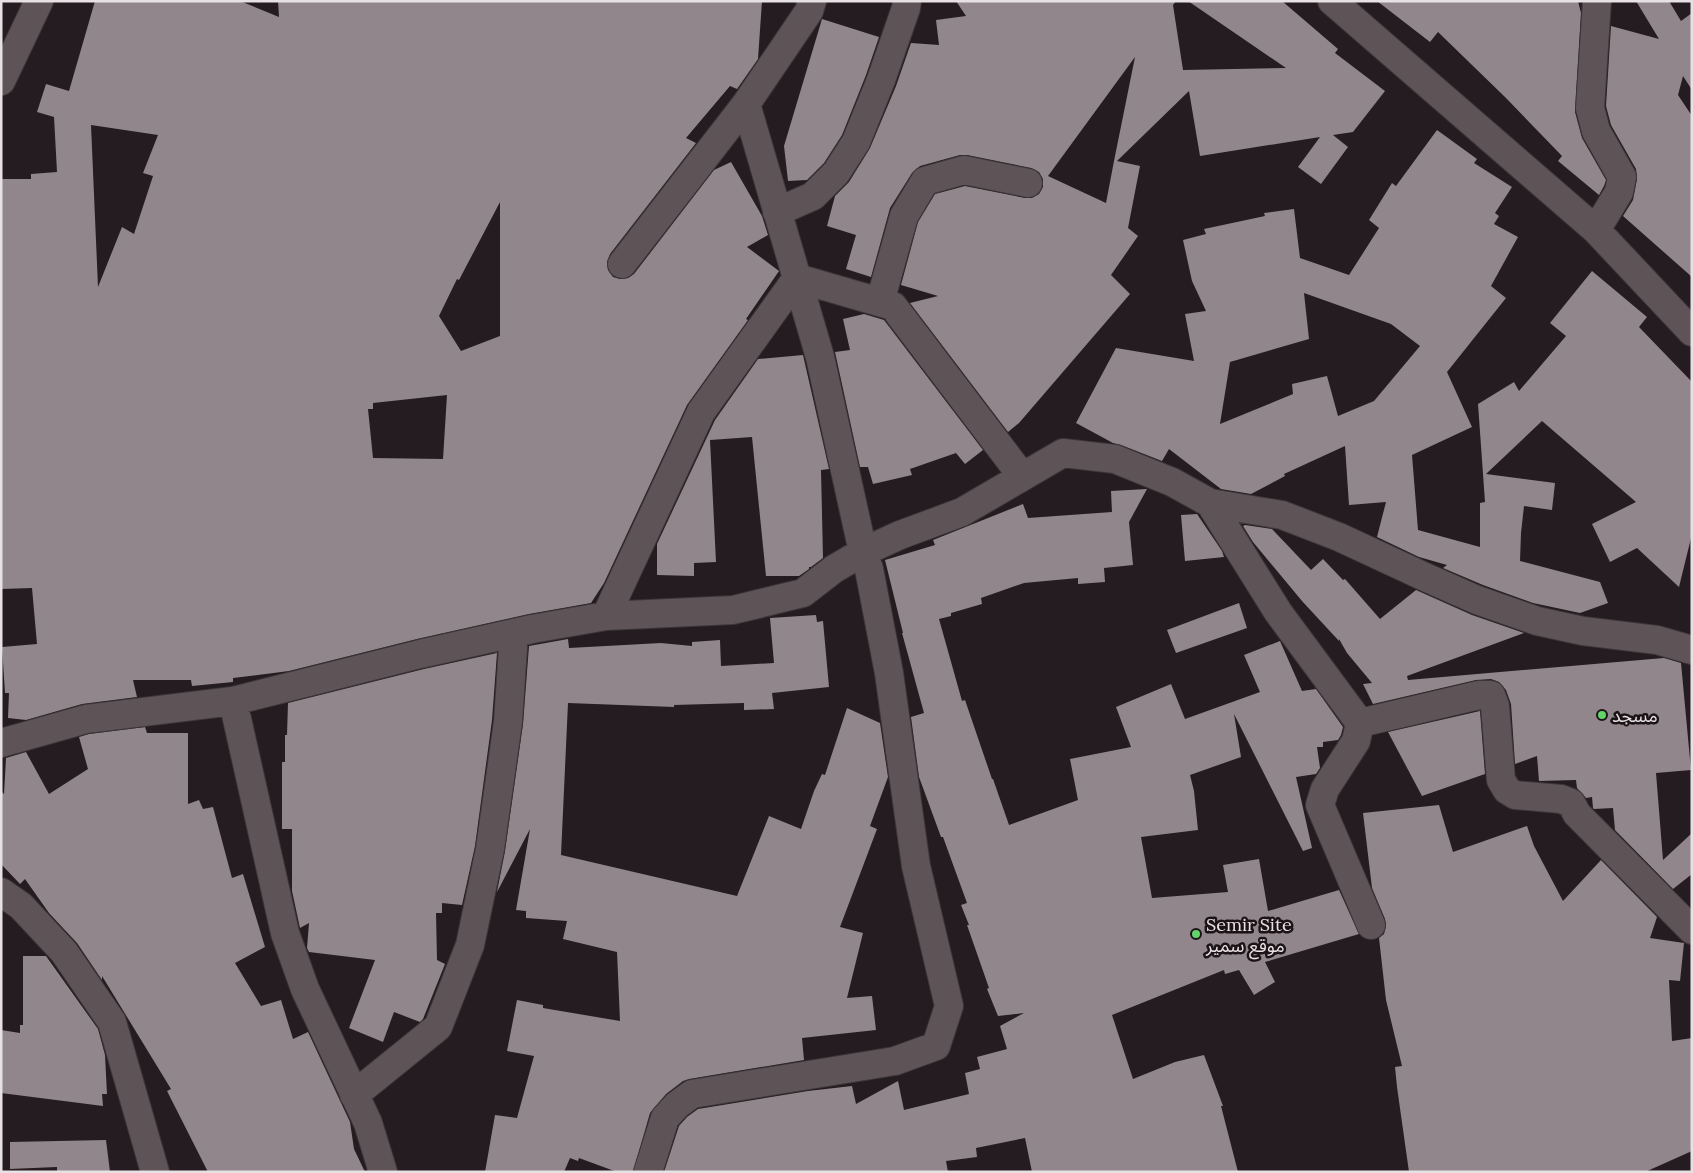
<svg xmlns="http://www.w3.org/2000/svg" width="1693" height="1173" font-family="Lora,'Noto Sans Arabic',serif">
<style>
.building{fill:#91868b;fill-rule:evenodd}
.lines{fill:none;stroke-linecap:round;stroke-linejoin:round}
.street-casing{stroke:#3d3639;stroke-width:30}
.street{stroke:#5e5458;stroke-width:28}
.poi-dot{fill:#63d469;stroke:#1b1316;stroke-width:2}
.labels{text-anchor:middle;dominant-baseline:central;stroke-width:5;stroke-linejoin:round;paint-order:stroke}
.poi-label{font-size:18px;fill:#e8e1e4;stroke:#1b1316;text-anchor:start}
</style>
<rect width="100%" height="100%" fill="#241c20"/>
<!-- building -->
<path class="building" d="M 95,1 L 240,1 L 279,17 L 278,1 L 762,1 L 758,59 L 737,89 L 730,86 L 686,138 L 696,143 L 610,254 L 607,262 L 608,270 L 613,277 L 620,279 L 628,278 L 634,274 L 714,170 L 731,162 L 762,216 L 768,235 L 747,247 L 779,271 L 746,319 L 748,320 L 687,405 L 604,583 L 591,603 L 529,614 L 417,639 L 289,671 L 233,678 L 233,682 L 192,686 L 191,680 L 133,680 L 137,697 L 82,704 L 26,720 L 8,718 L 9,693 L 5,693 L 2,647 L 37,644 L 32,588 L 1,589 L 1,179 L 31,179 L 31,174 L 57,172 L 54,117 L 37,112 L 46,84 L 69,91 ZM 91,125 L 158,135 L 143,173 L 153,176 L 134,234 L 122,227 L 98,287 ZM 500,202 L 500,336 L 461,351 L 439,316 L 457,279 L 459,280 ZM 447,395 L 443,459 L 373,458 L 368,409 L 373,409 L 373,403 Z
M 956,1 L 1176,1 L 1173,5 L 1183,70 L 1286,68 L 1188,1 L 1282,1 L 1338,49 L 1335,53 L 1385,91 L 1353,132 L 1333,135 L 1348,147 L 1321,184 L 1298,167 L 1320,137 L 1200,156 L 1189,91 L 1117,161 L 1140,166 L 1128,228 L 1138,236 L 1111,275 L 1130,294 L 1019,423 L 1008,432 L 910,303 L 938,296 L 901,285 L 918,222 L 935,194 L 965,186 L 1025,198 L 1032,198 L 1039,194 L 1043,187 L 1043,179 L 1039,172 L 1031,168 L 967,155 L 960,155 L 920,166 L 912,173 L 890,208 L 871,277 L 846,269 L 856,235 L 827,226 L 835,196 L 849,182 L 870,148 L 896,86 L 911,43 L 939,45 L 936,20 L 966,16 ZM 1135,57 L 1114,161 L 1106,203 L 1048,176 Z
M 1377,1 L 1578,1 L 1581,13 L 1575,112 L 1582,138 L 1606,180 L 1604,186 L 1599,195 L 1558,161 L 1562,156 L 1506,98 L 1438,32 L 1430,42 Z
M 1636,1 L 1669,1 L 1681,21 L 1692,13 L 1692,90 L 1683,76 L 1678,95 L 1692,116 L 1692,277 L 1623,216 L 1633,200 L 1637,179 L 1636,169 L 1611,125 L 1606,106 L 1611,26 L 1659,39 Z
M 822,19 L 879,37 L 866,75 L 842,135 L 824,163 L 807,180 L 788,181 L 784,146 Z
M 1437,130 L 1477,159 L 1474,163 L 1512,187 L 1495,213 L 1499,216 L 1494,224 L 1518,237 L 1491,286 L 1506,298 L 1447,372 L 1472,427 L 1412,455 L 1418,530 L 1480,547 L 1480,503 L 1485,502 L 1478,404 L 1514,382 L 1519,391 L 1566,336 L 1550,323 L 1592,271 L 1647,317 L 1639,327 L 1692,382 L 1692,534 L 1679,587 L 1637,548 L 1610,562 L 1592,524 L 1636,502 L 1542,421 L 1486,474 L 1555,483 L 1552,510 L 1524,506 L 1521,533 L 1520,561 L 1600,582 L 1608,603 L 1580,613 L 1533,603 L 1483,585 L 1443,568 L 1447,565 L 1419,557 L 1377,537 L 1386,502 L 1349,505 L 1345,446 L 1284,474 L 1285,476 L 1251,494 L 1221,489 L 1169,449 L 1162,461 L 1121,445 L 1113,443 L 1076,423 L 1116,348 L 1194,361 L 1185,314 L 1206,311 L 1192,281 L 1183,240 L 1206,234 L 1204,229 L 1265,216 L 1264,213 L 1294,209 L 1300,258 L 1349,275 L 1379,228 L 1369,220 L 1392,183 L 1396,186 ZM 1304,293 L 1391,324 L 1420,346 L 1374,401 L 1338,416 L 1327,376 L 1292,384 L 1293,394 L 1220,424 L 1230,362 L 1309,339 Z
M 864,314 L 884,320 L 983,450 L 965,464 L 956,453 L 910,469 L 912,475 L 873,484 L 868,467 L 860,467 L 835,352 L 850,350 L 843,319 Z
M 803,355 L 829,469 L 821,470 L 823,558 L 811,567 L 809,567 L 809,569 L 799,576 L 766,576 L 752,437 L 710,440 L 716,562 L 694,563 L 694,576 L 657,575 L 657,544 L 715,420 L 758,359 Z
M 1147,489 L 1129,522 L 1133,565 L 1104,568 L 1105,582 L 1078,584 L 1078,578 L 1024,583 L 981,598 L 982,604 L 951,613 L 951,616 L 939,619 L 962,701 L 965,700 L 992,779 L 993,779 L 1009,825 L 1078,800 L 1070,759 L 1131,747 L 1116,707 L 1171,684 L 1185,719 L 1260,692 L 1244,655 L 1280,641 L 1302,691 L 1316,689 L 1343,727 L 1341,735 L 1338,740 L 1323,742 L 1323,747 L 1317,747 L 1320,768 L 1316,774 L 1296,777 L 1312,848 L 1303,851 L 1234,714 L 1241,757 L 1190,775 L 1194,791 L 1198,830 L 1141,837 L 1152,898 L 1228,892 L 1223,865 L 1259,859 L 1268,911 L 1339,890 L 1359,934 L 1265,962 L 1275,982 L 1254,995 L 1239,970 L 1225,974 L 1224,970 L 1112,1015 L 1133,1079 L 1175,1062 L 1204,1055 L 1223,1106 L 1221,1106 L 1238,1172 L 1032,1172 L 1025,1138 L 976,1148 L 977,1157 L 946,1161 L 948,1172 L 664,1172 L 679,1126 L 687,1117 L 698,1109 L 808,1091 L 852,1086 L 856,1104 L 898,1081 L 904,1110 L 969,1094 L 965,1073 L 980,1069 L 977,1057 L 1007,1049 L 1000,1026 L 1024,1013 L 998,1016 L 987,989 L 989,988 L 967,925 L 969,925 L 961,905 L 967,903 L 943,837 L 941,837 L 919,777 L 911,717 L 924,713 L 902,633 L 903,633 L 885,560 L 935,545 L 933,540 L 1023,504 L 1028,518 L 1112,512 L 1111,491 Z
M 1197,514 L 1222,551 L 1224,557 L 1185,561 L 1181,515 Z
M 1245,525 L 1272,529 L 1311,570 L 1323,559 L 1343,580 L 1345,579 L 1380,619 L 1416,590 L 1472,615 L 1524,633 L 1407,676 L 1408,680 L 1664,658 L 1681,663 L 1691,770 L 1656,773 L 1663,860 L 1692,833 L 1692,874 L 1673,889 L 1615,830 L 1613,808 L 1594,809 L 1593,808 L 1592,797 L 1586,798 L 1577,788 L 1576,780 L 1539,781 L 1537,756 L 1515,764 L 1511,704 L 1506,690 L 1499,682 L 1491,679 L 1476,680 L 1373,704 L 1363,684 L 1372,683 L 1347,653 L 1339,639 L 1339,641 L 1302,601 L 1253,542 L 1243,526 Z
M 1239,603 L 1247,628 L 1176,653 L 1167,630 Z
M 816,615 L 817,622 L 823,621 L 829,687 L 772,693 L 774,709 L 744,710 L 744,703 L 674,705 L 674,707 L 568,703 L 561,855 L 737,896 L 769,816 L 801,829 L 814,791 L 822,774 L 825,775 L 847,708 L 880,723 L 888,777 L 870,826 L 877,829 L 840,927 L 863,933 L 847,998 L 872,996 L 876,1030 L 802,1038 L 804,1060 L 689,1079 L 683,1081 L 666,1094 L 650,1113 L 633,1172 L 617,1172 L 579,1158 L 578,1161 L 570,1158 L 564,1172 L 485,1172 L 495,1115 L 517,1118 L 534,1056 L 507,1051 L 517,1000 L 543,1005 L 543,1008 L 620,1021 L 617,952 L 563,939 L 567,921 L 526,918 L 526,911 L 516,910 L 530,829 L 497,892 L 505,851 L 523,724 L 529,646 L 568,639 L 569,648 L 661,643 L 692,646 L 692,642 L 720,640 L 721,666 L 774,663 L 770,618 Z
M 497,653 L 492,720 L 475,846 L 462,905 L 442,903 L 442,913 L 436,913 L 437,960 L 445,964 L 423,1019 L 420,1022 L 394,1012 L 383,1042 L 349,1028 L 375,960 L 309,952 L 307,948 L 309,923 L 300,928 L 292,891 L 292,829 L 282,829 L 282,762 L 285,762 L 285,735 L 287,735 L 288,703 L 424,669 Z
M 1480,711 L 1485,774 L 1422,796 L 1388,732 Z
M 145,727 L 147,733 L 188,733 L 188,804 L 199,800 L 203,809 L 213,807 L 232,878 L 243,874 L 265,947 L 235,963 L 261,1006 L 281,1000 L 293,1039 L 308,1032 L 350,1122 L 354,1149 L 365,1172 L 208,1172 L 167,1091 L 171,1089 L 102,976 L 102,980 L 77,943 L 49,913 L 25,879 L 20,884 L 1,864 L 1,791 L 4,794 L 6,758 L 26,752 L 49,794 L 88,769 L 79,737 L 89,734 Z
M 1439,805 L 1453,852 L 1527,826 L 1534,846 L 1563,901 L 1601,860 L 1657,917 L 1650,938 L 1684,943 L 1680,981 L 1669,980 L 1672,1041 L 1692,1038 L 1692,1151 L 1645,1172 L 1409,1172 L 1397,1087 L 1395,1067 L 1402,1066 L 1386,1000 L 1379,938 L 1384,934 L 1386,926 L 1385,919 L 1372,888 L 1363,813 Z
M 23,956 L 46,956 L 98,1029 L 105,1055 L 107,1094 L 102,1094 L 103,1106 L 1,1093 L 1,1030 L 20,1033 L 20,1025 L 23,1025 Z
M 106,1140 L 110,1172 L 57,1172 L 57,1167 L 10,1169 L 10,1142 Z"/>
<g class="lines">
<defs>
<path id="street" d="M 1332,1 L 1596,230 L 1692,332
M 1,81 L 39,1
M 777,212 L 813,196 L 836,173 L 856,142 L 881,80 L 906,8 L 907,1
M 1596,230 L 1619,192 L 1622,177 L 1596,131 L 1590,108 L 1597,1
M 622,264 L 746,104
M 880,302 L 904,216 L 925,181 L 964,170 L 1028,183
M 1210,503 L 1278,612 L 1360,723 L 1356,741 L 1325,789 L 1320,805 L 1371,925
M 606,616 L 701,412 L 797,278 L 893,306 L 1022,476
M 233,701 L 285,933 L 305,989 L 368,1123 L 383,1172
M 1360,723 L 1479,695 L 1491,695 L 1495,706 L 1501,780 L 1507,790 L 1515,795 L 1561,799 L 1571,803 L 1577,814 L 1692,930
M 1,743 L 86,719 L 233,701 L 420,654 L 532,629 L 606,616 L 733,610 L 803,593 L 834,569 L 863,552 L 900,535 L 962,512 L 1063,453 L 1115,459 L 1172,482 L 1210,503 L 1282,515 L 1339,537 L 1425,577 L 1477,600 L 1537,621 L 1583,631 L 1657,640 L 1692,650
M 1,892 L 21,906 L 64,952 L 112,1022 L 155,1172
M 354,1095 L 438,1027 L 470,945 L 490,849 L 508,722 L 514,633
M 648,1172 L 665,1118 L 677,1105 L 692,1094 L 895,1061 L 936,1046 L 949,1006 L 916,866 L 889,673 L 869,569 L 863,552 L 820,357 L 746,104 L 809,11 L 812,1"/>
</defs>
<!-- street casing -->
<use href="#street" class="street-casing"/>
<!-- street -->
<use href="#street" class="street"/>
</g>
<!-- markers -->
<g class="poi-dot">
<circle cx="1602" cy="715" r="5"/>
<circle cx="1196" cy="934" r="5"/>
</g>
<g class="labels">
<!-- poi labels -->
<g class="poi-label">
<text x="1612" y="715">مسجد</text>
<text x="1206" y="924">Semir Site<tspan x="1206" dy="21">موقع سمير</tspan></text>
</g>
</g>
<!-- border -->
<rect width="1693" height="1173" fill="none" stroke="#e8e1e4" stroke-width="5"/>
</svg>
